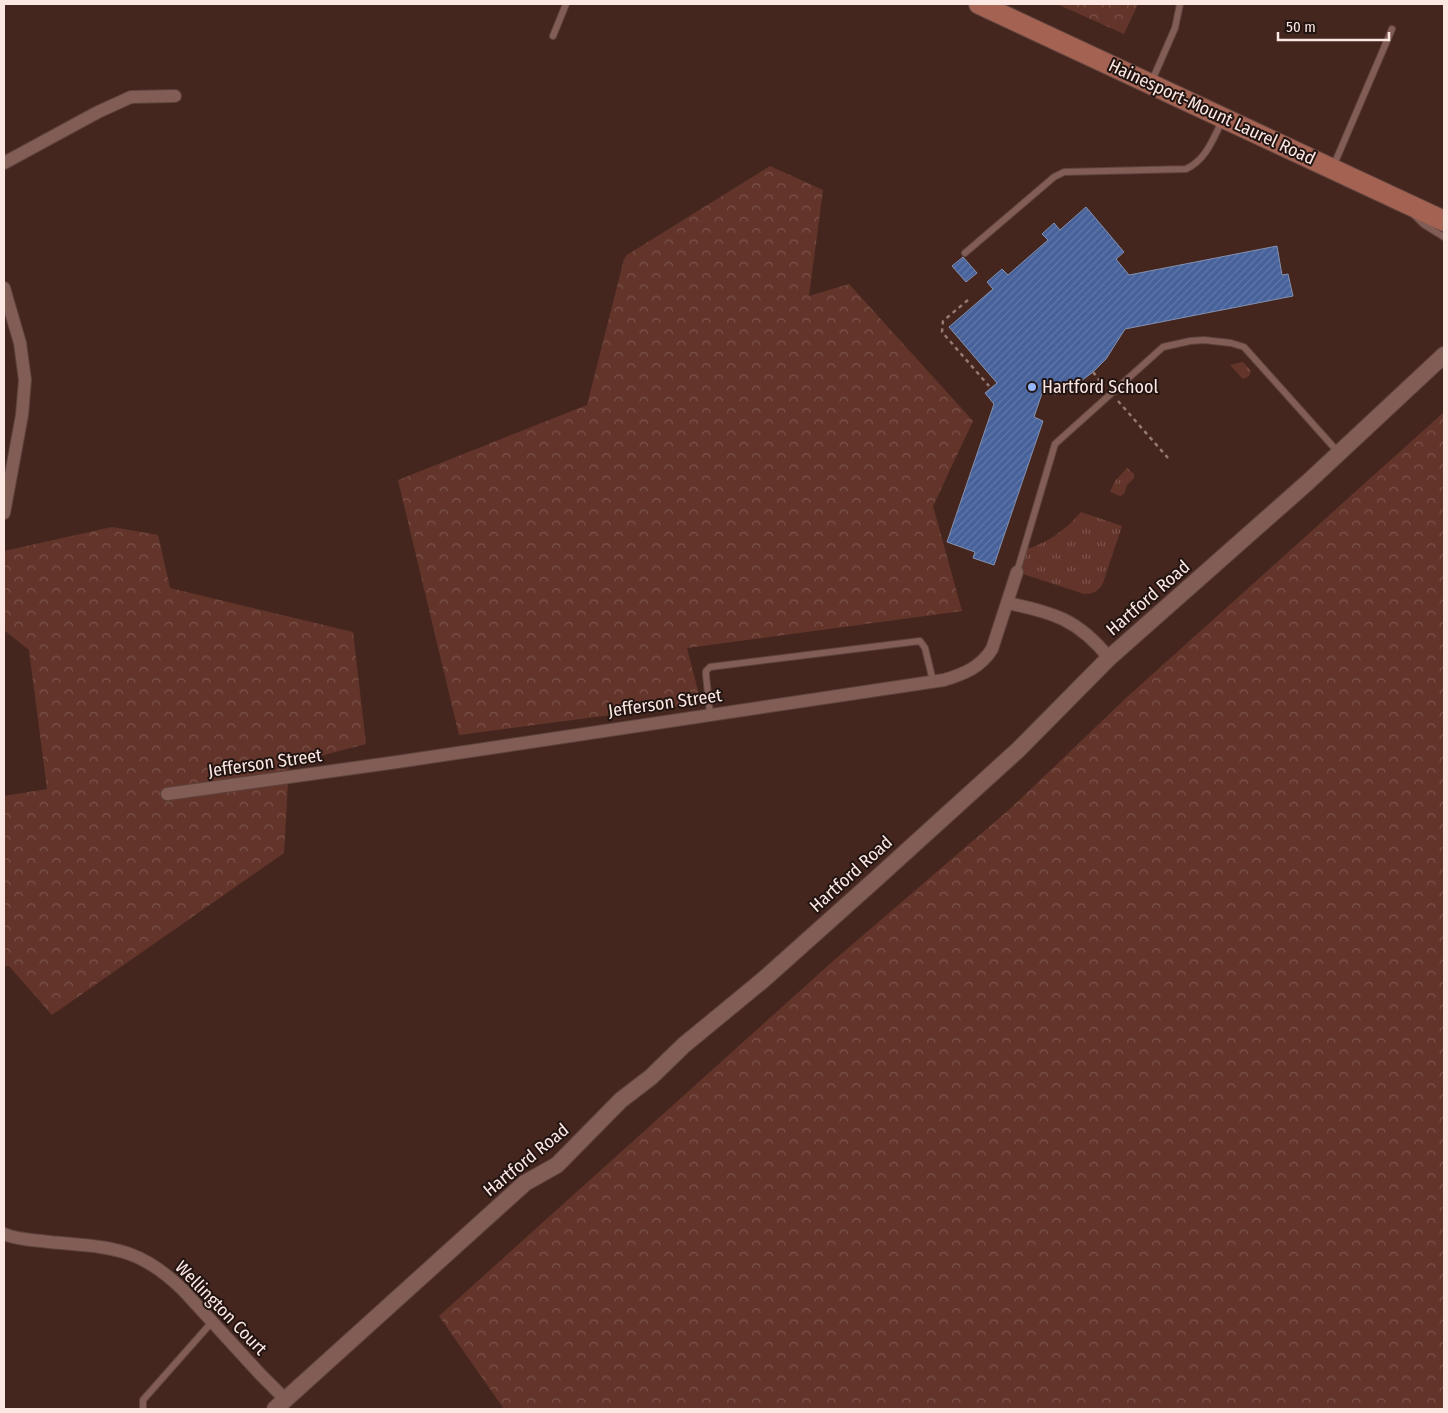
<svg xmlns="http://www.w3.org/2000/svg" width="1448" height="1413" font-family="'Fira Sans Condensed',sans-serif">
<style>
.grass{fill:url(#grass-tufts)}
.forest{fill:url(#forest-crowns)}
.building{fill:url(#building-hatch);stroke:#8391b0}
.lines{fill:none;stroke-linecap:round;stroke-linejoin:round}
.service-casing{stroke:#5d423c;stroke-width:8}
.minor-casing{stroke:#5d423c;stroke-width:14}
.tertiary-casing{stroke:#5d423c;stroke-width:18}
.primary-casing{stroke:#5d423c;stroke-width:22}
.path{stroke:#947a74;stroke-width:2.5;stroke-dasharray:4 4;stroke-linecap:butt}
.service{stroke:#815d55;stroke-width:6}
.minor{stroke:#815d55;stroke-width:12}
.tertiary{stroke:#815d55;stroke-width:16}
.primary{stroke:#a46253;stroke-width:20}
.poi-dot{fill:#96b6fd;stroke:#221411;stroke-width:2}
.labels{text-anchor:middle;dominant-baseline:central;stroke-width:4;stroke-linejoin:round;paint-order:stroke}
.street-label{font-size:18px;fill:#fce7e2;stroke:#221411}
.poi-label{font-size:18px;fill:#fce7e2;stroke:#221411;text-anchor:start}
</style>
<defs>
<pattern id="grass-tufts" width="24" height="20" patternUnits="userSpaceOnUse" patternTransform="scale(1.25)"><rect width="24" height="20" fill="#63352a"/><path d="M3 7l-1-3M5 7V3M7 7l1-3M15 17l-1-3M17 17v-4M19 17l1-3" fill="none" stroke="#7a5249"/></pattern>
<pattern id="forest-crowns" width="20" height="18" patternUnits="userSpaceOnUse" patternTransform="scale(1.25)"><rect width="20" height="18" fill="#63352a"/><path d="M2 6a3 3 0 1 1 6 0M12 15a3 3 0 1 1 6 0" fill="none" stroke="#7a5249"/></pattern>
<pattern id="building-hatch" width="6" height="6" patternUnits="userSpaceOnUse" patternTransform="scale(1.25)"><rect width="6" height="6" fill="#47619b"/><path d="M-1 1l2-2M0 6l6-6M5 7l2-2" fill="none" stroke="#6278a9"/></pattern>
</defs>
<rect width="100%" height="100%" fill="#45261f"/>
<!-- grass -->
<path class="grass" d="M 1243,362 L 1251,371 L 1249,376 L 1243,379 L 1230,365 Z
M 1127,468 L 1134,474 L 1134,478 L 1127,485 L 1124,494 L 1120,496 L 1110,492 L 1115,481 Z
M 1081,512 L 1122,526 L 1103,583 C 1099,591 1093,594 1084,594 L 1017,572 L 1024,550 C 1047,543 1065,531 1081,512 Z"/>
<!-- forest -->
<path class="forest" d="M 1057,4 L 1138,4 L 1124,34 Z
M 770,166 L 823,190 L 809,296 L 849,284 L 973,421 L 933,506 L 962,611 L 687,648 L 701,703 L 459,735 L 398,480 L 587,405 L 624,259 L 627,255 Z
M 1444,412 L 1444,1409 L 504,1409 L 439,1316 L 832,962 L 1011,808 L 1126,698 Z
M 112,527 L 158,535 L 170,588 L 353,632 L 366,744 L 289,764 L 284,853 L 52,1015 L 9,966 L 4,966 L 4,796 L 47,789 L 29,650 L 4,630 L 4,551 Z"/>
<!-- building -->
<path class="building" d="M 1086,207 L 1124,252 L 1116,259 L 1129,275 L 1277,246 L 1282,275 L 1288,274 L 1293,296 L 1125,329 L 1106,359 L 1093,372 L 1077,384 L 1055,395 L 1045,384 L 1034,417 L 1043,421 L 994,565 L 973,558 L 975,552 L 947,542 L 994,404 L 985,393 L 997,383 L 949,327 L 993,289 L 987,282 L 1002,269 L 1008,275 L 1048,240 L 1042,234 L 1054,223 L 1060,230 Z
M 963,257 L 977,273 L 966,282 L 952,266 Z"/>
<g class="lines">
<defs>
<path id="service" d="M 553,36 L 566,4
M 1151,83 L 1175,28 L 1180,4
M 1333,167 L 1392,29
M 1414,215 L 1423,224 L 1444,237
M 965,253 L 1054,177 L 1064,172 L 1186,169 C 1206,160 1213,139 1222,121
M 1017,572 L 1055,444 L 1163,347 L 1190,341 L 1204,340 L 1231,343 L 1244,347 L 1338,452
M 710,714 L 706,675 L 706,671 L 710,667 L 920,641 L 925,648 L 933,681
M 143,1409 L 143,1400 L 212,1322"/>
<path id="minor" d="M 4,163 L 98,112 L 131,97 L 175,96
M 4,288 L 20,343 L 25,380 L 22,415 L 4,513
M 1007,603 C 1053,612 1079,620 1109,658
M 167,794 L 397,762 L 944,680 C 964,674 981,667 992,649 L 1017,572
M 4,1234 C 18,1240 34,1240 50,1242 C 109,1248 138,1245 184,1291 L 261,1375 L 286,1400"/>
<path id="tertiary" d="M 275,1409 L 525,1183 L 557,1165 L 621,1100 L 651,1077 L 684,1045 L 763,980 L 877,878 L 1018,750 L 1109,658 L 1308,482 L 1444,355"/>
<path id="primary" d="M 979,4 L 1444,221"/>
</defs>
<!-- service casing -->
<use href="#service" class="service-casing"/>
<!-- minor casing -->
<use href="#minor" class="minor-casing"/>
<!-- tertiary casing -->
<use href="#tertiary" class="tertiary-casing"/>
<!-- primary casing -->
<use href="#primary" class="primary-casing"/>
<!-- path -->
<path class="path" d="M 968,300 L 943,321 L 942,332 L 989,386
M 1093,372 L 1104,386
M 1118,401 L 1168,458"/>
<!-- service -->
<use href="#service" class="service"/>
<!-- minor -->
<use href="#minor" class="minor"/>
<!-- tertiary -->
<use href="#tertiary" class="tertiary"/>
<!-- primary -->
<use href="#primary" class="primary"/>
</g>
<!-- markers -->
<circle class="poi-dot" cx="1032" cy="387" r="5"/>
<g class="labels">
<!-- street labels -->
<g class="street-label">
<text transform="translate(1212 112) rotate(25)">Hainesport-Mount Laurel Road</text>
<text transform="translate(1148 598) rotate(-41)">Hartford Road</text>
<text transform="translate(665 703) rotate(-8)">Jefferson Street</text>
<text transform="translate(265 763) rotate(-8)">Jefferson Street</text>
<text transform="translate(851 874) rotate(-42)">Hartford Road</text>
<text transform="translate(526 1160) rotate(-39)">Hartford Road</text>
<text transform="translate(221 1308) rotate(46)">Wellington Court</text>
</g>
<!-- poi labels -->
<g class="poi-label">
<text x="1042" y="387">Hartford School</text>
</g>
</g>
<!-- border -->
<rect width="1448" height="1413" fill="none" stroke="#fce7e2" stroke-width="10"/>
<!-- scale -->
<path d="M1278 32v8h111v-8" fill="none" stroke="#fce7e2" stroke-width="2.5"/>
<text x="1286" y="32" font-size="15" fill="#fce7e2" stroke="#221411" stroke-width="4" paint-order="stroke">50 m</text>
</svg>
